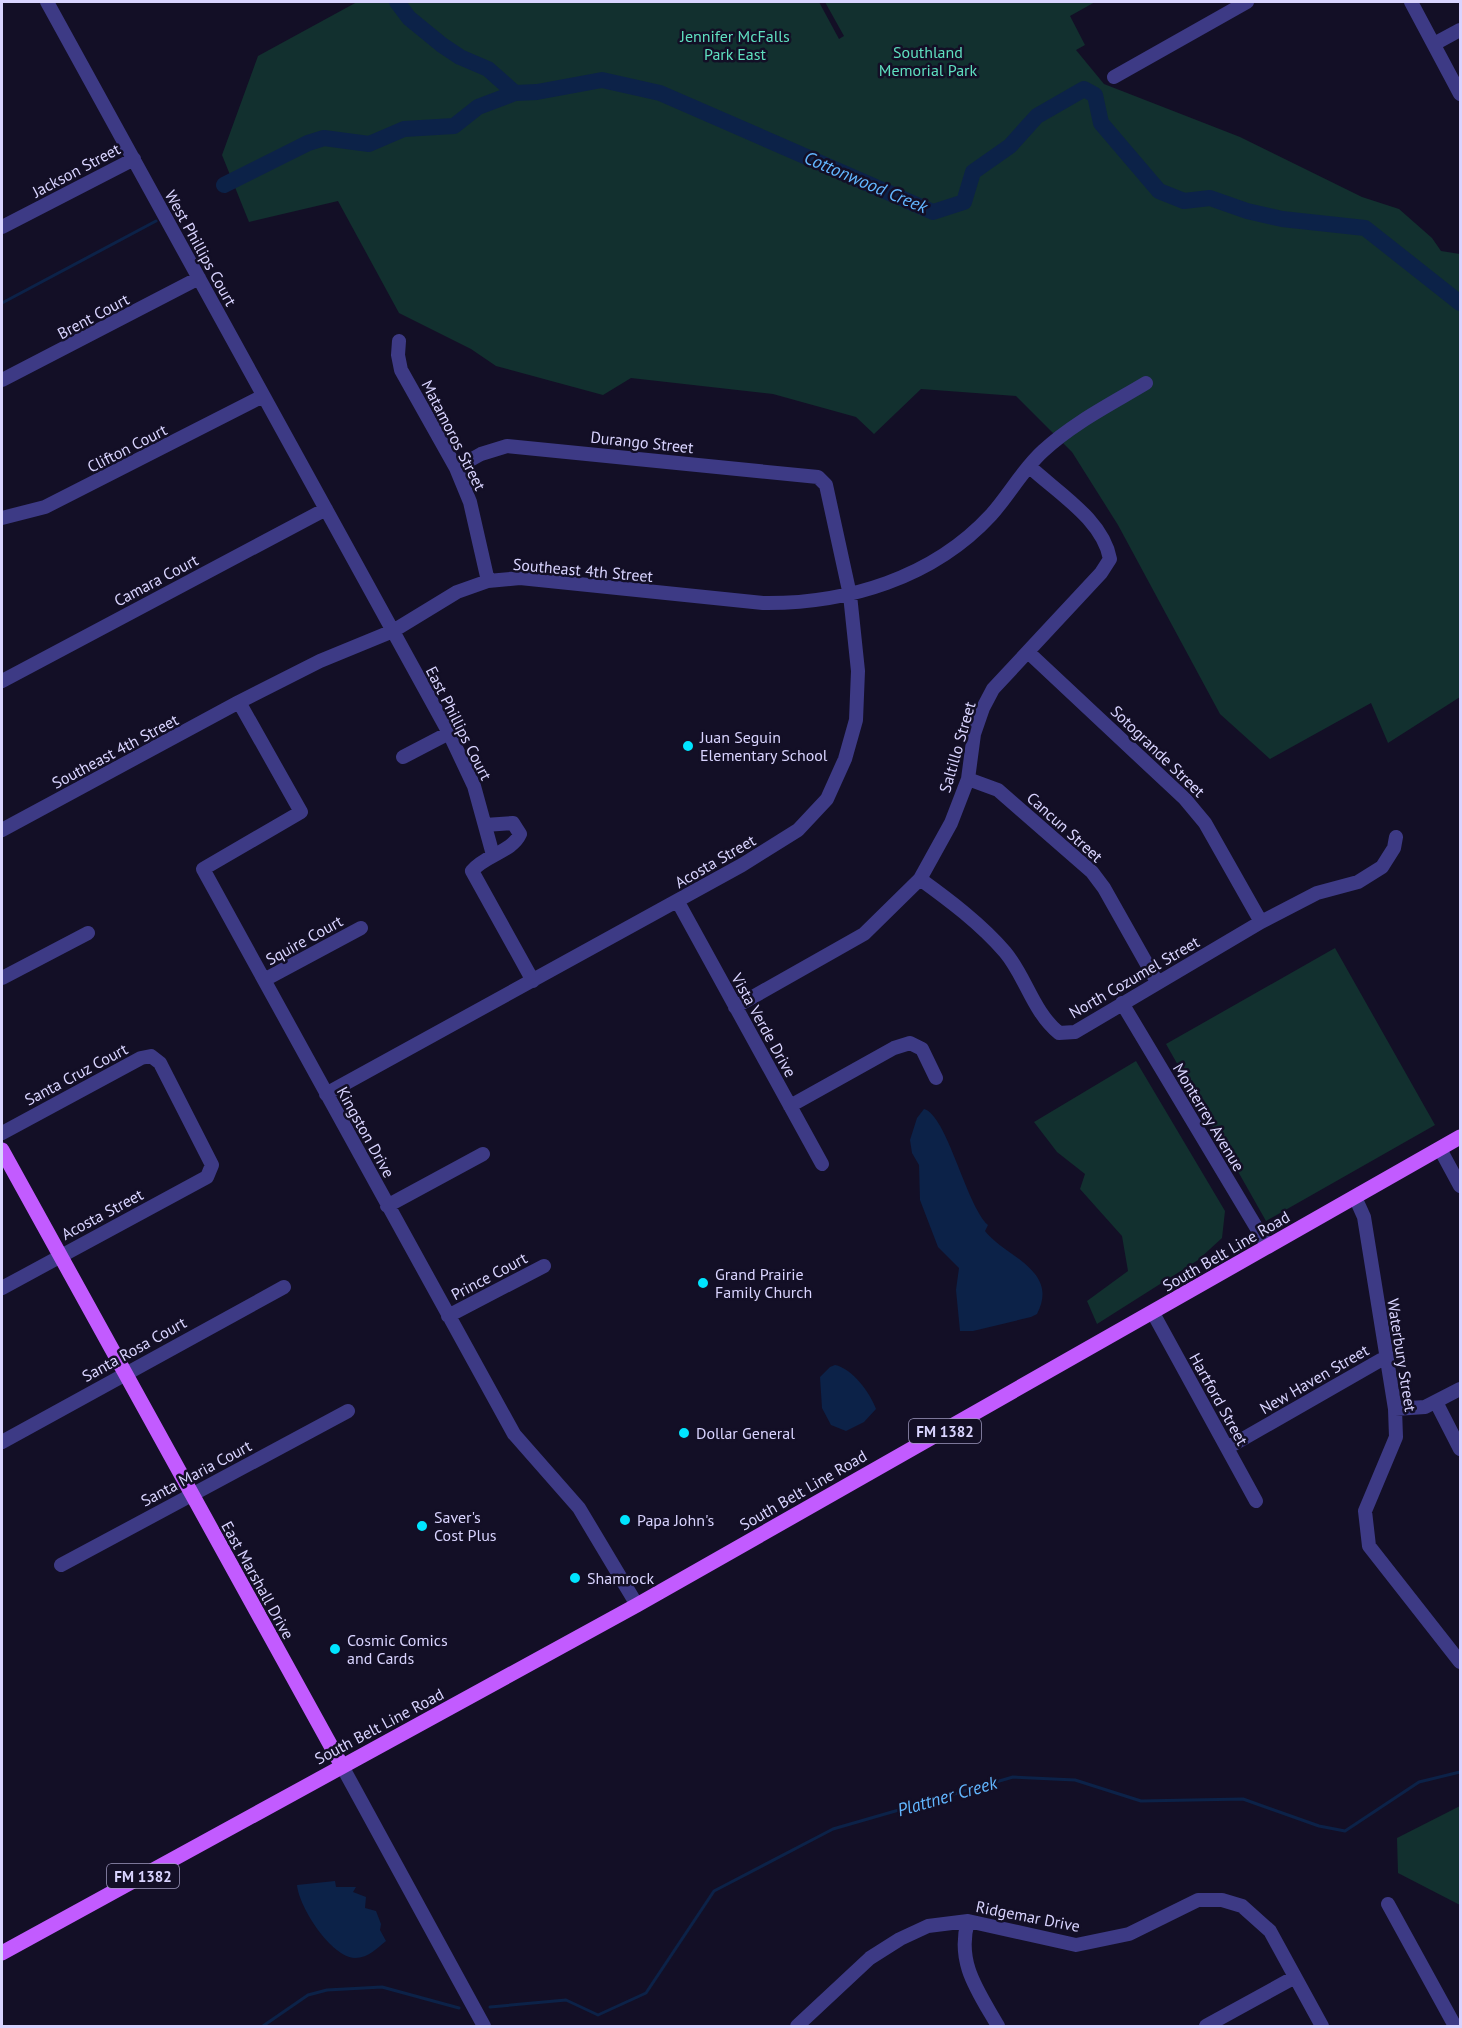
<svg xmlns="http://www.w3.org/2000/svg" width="1462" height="2028" font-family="'PT Sans',sans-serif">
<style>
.green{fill:#12302f}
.water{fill:#0c2248}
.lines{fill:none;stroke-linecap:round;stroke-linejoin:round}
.stream{stroke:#0c2248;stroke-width:3}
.river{stroke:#0c2248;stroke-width:16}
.minor{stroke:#3d3a85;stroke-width:14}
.major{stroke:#c25bff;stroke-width:15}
.poi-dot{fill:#00e5ff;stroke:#130f26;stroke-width:2}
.labels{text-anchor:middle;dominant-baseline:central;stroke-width:5;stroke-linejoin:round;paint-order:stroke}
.shield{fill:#130f26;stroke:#9e99be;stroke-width:1.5}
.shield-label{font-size:15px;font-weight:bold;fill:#d9d4ff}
.park-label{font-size:16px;fill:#5fe0c0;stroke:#130f26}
.street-label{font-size:16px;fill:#d9d4ff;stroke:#130f26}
.poi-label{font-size:16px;fill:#d9d4ff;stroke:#130f26;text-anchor:start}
.water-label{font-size:18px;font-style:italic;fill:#62b6ff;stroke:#130f26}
</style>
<rect width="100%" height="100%" fill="#130f26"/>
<!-- green -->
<path class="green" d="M 357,2 L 819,2 L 839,39 L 844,36 L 825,2 L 1095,2 L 1070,16 L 1085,45 L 1076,50 L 1104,84 L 1240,137 L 1362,197 L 1399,209 L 1432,238 L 1441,251 L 1460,254 L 1460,697 L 1388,743 L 1371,703 L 1270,759 L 1220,714 L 1118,525 L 1072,452 L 1016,396 L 921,389 L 874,434 L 856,417 L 773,394 L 631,378 L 603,395 L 496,366 L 471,349 L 399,313 L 338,201 L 249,222 L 222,155 L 258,56 Z
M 1335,948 L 1435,1125 L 1266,1221 L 1166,1044 Z
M 1136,1061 L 1225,1211 L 1222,1238 L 1198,1260 L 1097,1324 L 1087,1301 L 1128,1271 L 1122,1236 L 1080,1189 L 1085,1174 L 1057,1152 L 1034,1122 Z
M 1460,1806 L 1460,1905 L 1398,1873 L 1397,1838 Z"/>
<!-- water -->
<path class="water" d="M 924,1109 C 947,1115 966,1205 988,1225 L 985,1231 C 1005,1257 1060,1270 1037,1314 L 1031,1317 L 973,1331 L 960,1331 L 956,1290 L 959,1268 L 938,1247 L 920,1200 L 919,1165 L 912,1153 L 910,1140 L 917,1118 Z
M 835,1365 C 852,1368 871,1394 876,1409 L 864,1422 L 846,1431 L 831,1425 L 822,1408 L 820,1377 L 830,1367 Z
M 335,1881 L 336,1887 L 356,1887 L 353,1892 L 366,1897 L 365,1908 L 376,1911 L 381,1924 L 380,1930 L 386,1941 C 378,1947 369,1958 355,1958 C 331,1957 299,1907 297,1885 Z"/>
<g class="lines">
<!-- stream -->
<path class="stream" d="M 2,303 L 156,221
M 490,2007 L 566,2000 L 598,2015 L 646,1993 L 714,1891 L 833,1829 L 1013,1777 L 1075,1780 L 1141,1801 L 1243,1799 L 1319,1826 L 1345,1831 L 1419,1782 L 1460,1772
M 263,2026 L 308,1995 L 327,1990 L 382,1987 L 459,2008"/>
<!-- river -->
<path class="river" d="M 397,2 L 409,18 L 442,45 L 460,57 L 488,69 L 515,93 L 537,92 L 602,80 L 660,93 L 933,212 L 964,202 L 973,172 L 1010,146 L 1037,116 L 1084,89 L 1095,95 L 1101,123 L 1159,191 L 1184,201 L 1210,198 L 1247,211 L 1282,219 L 1365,228 L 1460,303
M 224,185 L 308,143 L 324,138 L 369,144 L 404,129 L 454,126 L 478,107 L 515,93"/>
<!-- minor -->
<path class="minor" d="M 47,2 L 449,733 L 474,786 L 493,855
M 1411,2 L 1460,94
M 1434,44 L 1460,30
M 1114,77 L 1247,2
M 2,227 L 134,159
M 399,341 L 398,355 L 401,370 L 456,468 L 470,502 L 488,581
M 2,380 L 199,278
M 2,518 L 45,507 L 263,396
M 1028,652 L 1185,799 L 1205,823 L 1261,922
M 2,681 L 326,509
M 239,702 L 301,812 L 203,869 L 514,1434 L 579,1508 L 637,1605
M 403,757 L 449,733
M 968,779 L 998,790 L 1092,872 L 1104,888 L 1157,982
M 485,825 L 513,823 L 520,834 C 512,852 485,855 472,871 L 533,981
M 2,830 L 239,702 L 320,661 L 393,631 L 457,592 L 488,581 L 520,578 L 763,603 C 847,604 933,578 991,515 C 1009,495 1023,469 1043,451 C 1073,423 1111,404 1146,383
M 920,879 C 949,900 981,924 1005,952 C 1026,977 1033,1012 1059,1033 L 1075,1032 L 1261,922 L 1317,893 L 1358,882 L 1382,867 L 1394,848 L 1396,837
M 678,902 L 822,1164
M 2,978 L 88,933
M 264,980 L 361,928
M 1122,1003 L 1268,1247
M 735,1007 L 864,934 L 920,879 L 951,823 L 968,779 L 974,734 L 983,708 L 993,689 L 1101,573 L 1110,559 C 1103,520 1058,493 1030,467
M 326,1094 L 742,865 L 798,830 L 827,799 L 845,759 L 856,720 L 858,671 L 850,595 L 826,485 L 818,477 L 507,446 L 481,454 L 456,468
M 790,1106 L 894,1048 L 910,1043 L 922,1049 L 936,1078
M 2,1133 L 141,1058 L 151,1056 L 160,1063 L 212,1165 L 207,1177 L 2,1288
M 1440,1149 L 1460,1186
M 1355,1197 L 1364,1217 L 1395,1409 L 1396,1437 L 1365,1511 L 1369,1546 L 1460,1662
M 387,1206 L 483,1154
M 1153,1313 L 1256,1501
M 448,1316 L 544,1266
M 1436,1402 L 1460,1449
M 1395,1409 L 1425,1407 L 1460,1389
M 2,1442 L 284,1287
M 1227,1448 L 1386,1357
M 61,1565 L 348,1411
M 342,1766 L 484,2026
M 1388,1904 L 1455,2026
M 968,1921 C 956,1963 978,1991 998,2026
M 797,2026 L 870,1958 L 900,1939 L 928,1926 L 968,1921 L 1076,1945 L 1129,1934 L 1198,1900 L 1222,1900 L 1242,1906 L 1270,1931 L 1322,2026
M 1206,2026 L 1295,1977"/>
<!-- major -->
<path class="major" d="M 2,1150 L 342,1766
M 2,1953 L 637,1605 L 1460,1137"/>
</g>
<!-- markers -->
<g class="poi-dot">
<circle cx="688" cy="746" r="6"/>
<circle cx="703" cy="1283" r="6"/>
<circle cx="684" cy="1433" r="6"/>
<circle cx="625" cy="1520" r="6"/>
<circle cx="422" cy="1526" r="6"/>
<circle cx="575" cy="1578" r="6"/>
<circle cx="335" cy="1649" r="6"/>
</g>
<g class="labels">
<!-- shield labels -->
<g class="shield">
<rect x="909" y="1419" width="72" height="24" rx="4.5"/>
<rect x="107" y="1864" width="72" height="24" rx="4.5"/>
</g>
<g class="shield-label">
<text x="945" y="1431">FM 1382</text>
<text x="143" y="1876">FM 1382</text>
</g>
<!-- park labels -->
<g class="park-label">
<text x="735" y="36">Jennifer McFalls<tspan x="735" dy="18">Park East</tspan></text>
<text x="928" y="52">Southland<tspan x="928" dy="18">Memorial Park</tspan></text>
</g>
<!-- street labels -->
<g class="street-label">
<text transform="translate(76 170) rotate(-28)">Jackson Street</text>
<text transform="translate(201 248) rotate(61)">West Phillips Court</text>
<text transform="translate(93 316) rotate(-28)">Brent Court</text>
<text transform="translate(454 435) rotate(63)">Matamoros Street</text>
<text transform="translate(642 442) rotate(6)">Durango Street</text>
<text transform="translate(127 448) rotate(-27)">Clifton Court</text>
<text transform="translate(583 570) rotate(5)">Southeast 4th Street</text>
<text transform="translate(156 580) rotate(-28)">Camara Court</text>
<text transform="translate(459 723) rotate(63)">East Phillips Court</text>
<text transform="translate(957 747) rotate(-74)">Saltillo Street</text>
<text transform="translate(115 751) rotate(-28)">Southeast 4th Street</text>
<text transform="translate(1158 751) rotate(44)">Sotogrande Street</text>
<text transform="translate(1065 827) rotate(42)">Cancun Street</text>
<text transform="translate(715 861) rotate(-30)">Acosta Street</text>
<text transform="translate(304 940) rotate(-29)">Squire Court</text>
<text transform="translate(1134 977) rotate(-30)">North Cozumel Street</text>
<text transform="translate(764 1025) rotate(61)">Vista Verde Drive</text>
<text transform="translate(76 1074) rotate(-28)">Santa Cruz Court</text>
<text transform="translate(1209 1117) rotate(59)">Monterrey Avenue</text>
<text transform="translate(366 1132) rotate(61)">Kingston Drive</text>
<text transform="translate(102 1214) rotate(-28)">Acosta Street</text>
<text transform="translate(1226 1251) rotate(-30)">South Belt Line Road</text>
<text transform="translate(489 1276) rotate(-28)">Prince Court</text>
<text transform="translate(134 1349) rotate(-29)">Santa Rosa Court</text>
<text transform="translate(1402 1355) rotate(81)">Waterbury Street</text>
<text transform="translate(1314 1379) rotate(-30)">New Haven Street</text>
<text transform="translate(1219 1399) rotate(61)">Hartford Street</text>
<text transform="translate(196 1473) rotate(-28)">Santa Maria Court</text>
<text transform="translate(803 1490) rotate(-30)">South Belt Line Road</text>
<text transform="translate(258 1580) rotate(61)">East Marshall Drive</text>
<text transform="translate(379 1726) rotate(-28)">South Belt Line Road</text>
<text transform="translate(1028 1916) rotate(11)">Ridgemar Drive</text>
</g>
<!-- poi labels -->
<g class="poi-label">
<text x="700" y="737">Juan Seguin<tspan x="700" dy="18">Elementary School</tspan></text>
<text x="715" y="1274">Grand Prairie<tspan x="715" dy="18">Family Church</tspan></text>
<text x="696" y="1433">Dollar General</text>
<text x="434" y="1517">Saver's<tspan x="434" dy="18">Cost Plus</tspan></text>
<text x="637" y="1520">Papa John's</text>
<text x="587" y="1578">Shamrock</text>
<text x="347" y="1640">Cosmic Comics<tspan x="347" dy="18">and Cards</tspan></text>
</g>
<!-- water labels -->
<g class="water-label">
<text transform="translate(866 182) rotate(23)">Cottonwood Creek</text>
<text transform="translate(947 1796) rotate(-16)">Plattner Creek</text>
</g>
</g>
<!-- border -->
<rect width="1462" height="2028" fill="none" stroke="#d9d4ff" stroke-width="6"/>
</svg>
